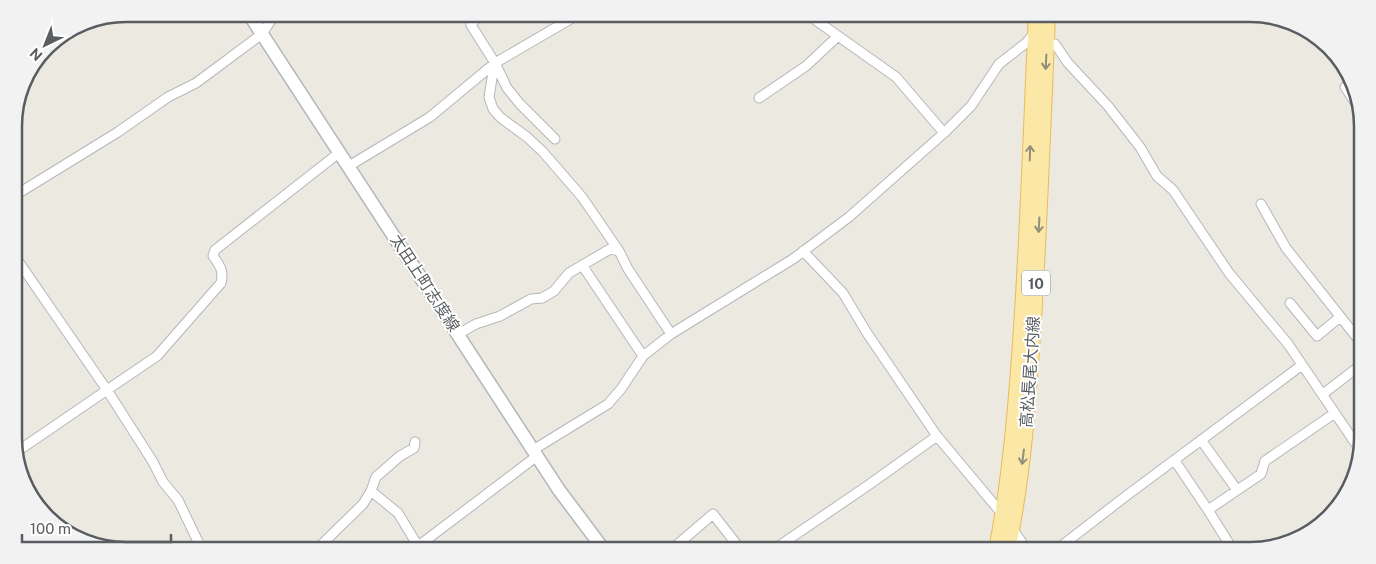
<svg xmlns="http://www.w3.org/2000/svg" width="1376" height="564" font-family="'Public Sans','Noto Sans JP',sans-serif">
<style>
.lines{fill:none;stroke-linecap:round;stroke-linejoin:round}
.minor-casing{stroke:#b3b7bb;stroke-width:11}
.secondary-casing{stroke:#b2b6bb;stroke-width:15}
.primary-casing{stroke:#ebb95a;stroke-width:16}
.minor{stroke:#fff;stroke-width:9}
.secondary{stroke:#fff;stroke-width:12}
.primary{stroke:#fce8a6;stroke-width:14}
.oneway{stroke:#928e79}
.labels{text-anchor:middle;dominant-baseline:central;stroke-width:4;stroke-linejoin:round;paint-order:stroke}
.shield{fill:#fff;stroke:#8b8e90;stroke-width:1}
.shield-label{font-size:15px;font-weight:bold;fill:#595d61}
.street-label{font-size:16px;fill:#595d61;stroke:#fff}
.rim{fill:none;stroke:#595d61;stroke-width:2.5}
</style>
<rect width="100%" height="100%" fill="#ece9e1"/>
<g class="lines">
<defs>
<path id="minor" d="M 475,14 L 477,17 L 471,25 L 495,63 L 507,88 L 520,104 L 555,139
M 807,14 L 896,77 L 944,133
M 1047,43 L 1055,44 L 1068,63 L 1108,106 L 1140,147 L 1157,176 L 1173,190 L 1229,273 L 1288,344 L 1360,450
M 493,72 L 489,97 L 493,109 L 501,118 L 527,137 L 543,152 L 582,197 L 619,251 L 628,269 L 671,334
M 1350,84 L 1345,87 L 1361,111
M 759,98 L 806,66 L 838,36
M 349,166 L 430,117 L 495,63 L 579,14
M 14,196 L 118,132 L 168,97 L 196,83 L 262,34 L 275,14
M 1261,204 L 1286,248 L 1362,344
M 803,251 L 843,293 L 867,333 L 937,436 L 1003,515
M 14,255 L 107,390 L 157,356 L 221,283 C 224,271 220,266 213,256 L 215,250 L 340,152
M 582,265 L 643,356
M 1290,303 L 1317,336 L 1340,317
M 458,334 L 476,324 L 500,316 L 531,299 L 542,298 L 554,291 L 569,273 L 610,249 L 619,251
M 1323,394 L 1362,364
M 1352,439 L 1362,433
M 1201,440 L 1237,490
M 533,450 L 608,404 L 621,389 L 643,356 L 671,334 L 793,259 L 849,217 L 944,133 L 971,106 L 999,64 L 1026,43 L 1035,32
M 15,453 L 107,390 L 153,462 L 163,482 L 178,500 L 202,550
M 1175,461 L 1208,510 L 1261,474 L 1265,461 L 1335,413
M 371,491 L 398,513 L 418,546 L 423,550
M 1208,510 L 1233,550
M 1012,528 L 1027,550
M 316,550 L 363,504 L 371,491 L 376,477 L 400,456 L 414,448 L 415,442
M 413,550 L 537,456
M 671,550 L 713,514 L 741,550
M 773,550 L 870,484 L 937,436
M 1056,550 L 1126,496 L 1302,365"/>
<path id="secondary" d="M 249,14 L 559,490 L 604,550"/>
<path id="primary" d="M 996,550 C 1010,477 1016,403 1021,328 C 1028,223 1031,118 1036,14
M 1008,550 C 1024,474 1029,397 1034,320 C 1040,218 1044,116 1048,14"/>
</defs>
<!-- minor casing -->
<use href="#minor" class="minor-casing"/>
<!-- secondary casing -->
<use href="#secondary" class="secondary-casing"/>
<!-- primary casing -->
<use href="#primary" class="primary-casing"/>
<!-- minor -->
<use href="#minor" class="minor"/>
<!-- secondary -->
<use href="#secondary" class="secondary"/>
<!-- primary -->
<use href="#primary" class="primary"/>
</g>
<!-- one-way arrows -->
<defs><path id="oneway-shaft" d="M-6 0H5M1.5-3L5.5 0L1.5 3" fill="none" stroke-width="1.6" stroke-linecap="round" stroke-linejoin="round" transform="scale(1.25)"/></defs>
<g class="oneway">
<use href="#oneway-shaft" transform="translate(1046 62) rotate(93)"/>
<use href="#oneway-shaft" transform="translate(1030 153) rotate(-88)"/>
<use href="#oneway-shaft" transform="translate(1039 225) rotate(93)"/>
<use href="#oneway-shaft" transform="translate(1023 457) rotate(97)"/>
</g>
<g class="labels">
<!-- shield labels -->
<rect class="shield" x="1022" y="270.5" width="28" height="25" rx="4"/>
<g class="shield-label">
<text x="1036" y="283">10</text>
</g>
<!-- street labels -->
<g class="street-label">
<text transform="translate(425 283) rotate(57)">太田上町志度線</text>
<text transform="translate(1030 372) rotate(-86)">高松長尾大内線</text>
</g>
</g>
<!-- crop -->
<path d="M0 0H1376V564H0ZM126 22H1250A104 104 0 0 1 1354 126V438A104 104 0 0 1 1250 542H126A104 104 0 0 1 22 438V126A104 104 0 0 1 126 22Z" fill="#f2f2f2" fill-rule="evenodd"/>
<path class="rim" d="M126 22H1250A104 104 0 0 1 1354 126V438A104 104 0 0 1 1250 542H126A104 104 0 0 1 22 438V126A104 104 0 0 1 126 22Z"/>
<!-- north arrow -->
<g transform="translate(45 45) rotate(223)" stroke="#ffffff" stroke-width="4" paint-order="stroke">
<path d="M0-4L9 19L0 12L-9 19Z" fill="#595d61"/>
<text y="-8" font-size="14" font-weight="bold" text-anchor="middle" fill="#595d61">N</text>
</g>
<!-- scale -->
<path d="M22 534v8h149v-8" fill="none" stroke="#595d61" stroke-width="2.5"/>
<text x="30" y="534" font-size="15" fill="#595d61" stroke="#ffffff" stroke-width="4" paint-order="stroke">100 m</text>
</svg>
